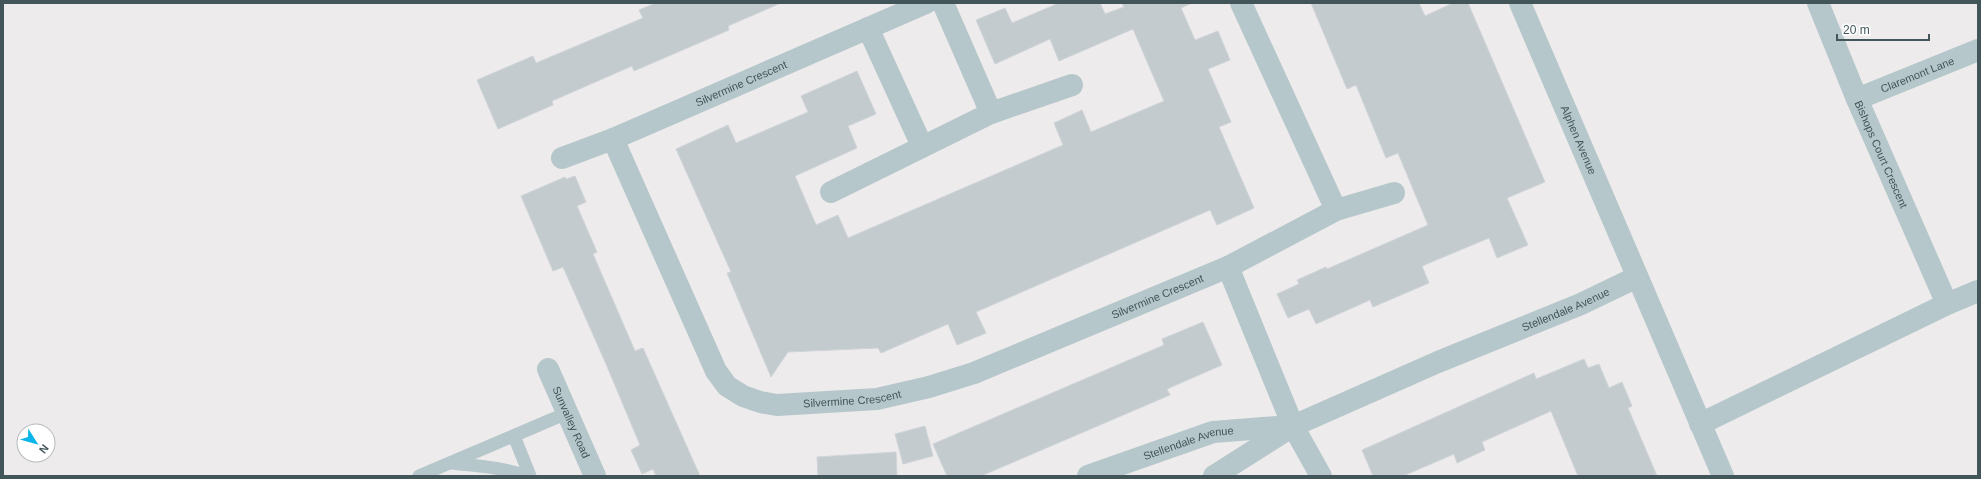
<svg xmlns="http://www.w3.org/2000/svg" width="1981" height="479" font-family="Helvetica,sans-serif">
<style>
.building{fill:#c4cbcf;stroke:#ced4d8}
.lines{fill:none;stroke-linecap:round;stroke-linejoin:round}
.lane{stroke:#b5c7ca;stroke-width:13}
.street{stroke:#b5c7ca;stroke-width:22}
.labels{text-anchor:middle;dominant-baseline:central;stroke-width:3;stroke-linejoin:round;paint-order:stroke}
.street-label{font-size:11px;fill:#42565a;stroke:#fff}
</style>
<rect width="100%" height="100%" fill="#eeebec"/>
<!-- building -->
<path class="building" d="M 656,3 L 781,3 L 728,26 L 729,30 L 634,71 L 632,66 L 552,101 L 553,105 L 498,129 L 477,80 L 533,56 L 536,63 L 643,18 L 639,10 Z
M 1059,3 L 1100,3 L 1105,14 L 1124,7 L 1122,3 L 1192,3 L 1181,8 L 1195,40 L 1218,31 L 1230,60 L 1208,69 L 1231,122 L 1219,127 L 1254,208 L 1217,225 L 1210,210 L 976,312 L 986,333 L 957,345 L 948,324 L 881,353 L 878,348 L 788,352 L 771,377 L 727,273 L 731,272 L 676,149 L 728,125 L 736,143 L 808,112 L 801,96 L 857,71 L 876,114 L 848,126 L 857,148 L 795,176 L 816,225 L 838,215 L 848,238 L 1063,145 L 1054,123 L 1082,110 L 1091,132 L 1164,101 L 1133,29 L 1059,61 L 1050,39 L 995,64 L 976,20 L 1005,8 L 1012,23 Z
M 1311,3 L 1419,3 L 1425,16 L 1453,3 L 1468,3 L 1545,182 L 1507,198 L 1528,245 L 1497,258 L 1489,238 L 1422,266 L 1429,283 L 1373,307 L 1370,300 L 1316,324 L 1309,309 L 1288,318 L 1277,294 L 1299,284 L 1297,280 L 1326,267 L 1327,269 L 1428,225 L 1398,153 L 1386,158 L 1356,85 L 1347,89 Z
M 575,176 L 586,202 L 577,206 L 597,252 L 593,254 L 635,351 L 643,348 L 700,476 L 656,476 L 653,469 L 642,474 L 631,450 L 640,445 L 606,364 L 563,267 L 553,271 L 521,196 L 565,177 L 566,179 Z
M 1203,322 L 1222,365 L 1167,389 L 1170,395 L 981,476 L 947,476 L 933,444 L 1164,345 L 1162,339 Z
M 1584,359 L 1588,368 L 1599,364 L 1609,388 L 1622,382 L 1632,406 L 1628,408 L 1657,476 L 1578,476 L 1551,411 L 1482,442 L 1485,450 L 1457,463 L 1454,454 L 1403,476 L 1373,476 L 1362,450 L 1534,373 L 1536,379 Z
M 925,426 L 933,456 L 903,464 L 895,434 Z
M 896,452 L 897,476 L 818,476 L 817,457 Z"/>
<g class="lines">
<!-- lane -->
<path class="lane" d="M 514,436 L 530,476
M 452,463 C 477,466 502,467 525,476
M 419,476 L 567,413"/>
<!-- street -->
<g class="street">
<path d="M 943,3 L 991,113"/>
<path d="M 1241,3 L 1336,210"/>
<path id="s1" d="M 1520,3 L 1723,476"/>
<path id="s2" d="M 1818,3 L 1857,99 L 1947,304"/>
<path d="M 868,28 L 922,146"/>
<path id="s3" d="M 1857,99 L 1978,50"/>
<path id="s4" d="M 613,139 L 716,371 L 727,386 L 743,396 L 760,402 L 777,405 L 877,399 L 929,387 L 974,373 L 1228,267 L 1336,210 L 1394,193"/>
<path id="s5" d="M 562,158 L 613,139 L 926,3"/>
<path d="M 831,192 L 991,113 L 1072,85"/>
<path d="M 1228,267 L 1293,426 L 1321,476"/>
<path id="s6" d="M 548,369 L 595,476"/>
<path d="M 1700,424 L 1947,304 L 1978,291"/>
<path id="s7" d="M 1088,476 L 1213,432 L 1289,426"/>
<path id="s8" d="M 1214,476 L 1293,426 L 1438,362 L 1581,304 L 1637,277"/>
</g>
</g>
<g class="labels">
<!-- street labels -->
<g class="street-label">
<text stroke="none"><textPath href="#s3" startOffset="65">Claremont Lane</textPath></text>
<text stroke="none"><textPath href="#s5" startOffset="194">Silvermine Crescent</textPath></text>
<text stroke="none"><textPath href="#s1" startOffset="149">Alphen Avenue</textPath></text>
<text stroke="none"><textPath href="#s2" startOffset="164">Bishops Court Crescent</textPath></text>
<text stroke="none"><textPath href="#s4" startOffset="726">Silvermine Crescent</textPath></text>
<text stroke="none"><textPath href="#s8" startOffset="390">Stellendale Avenue</textPath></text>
<text stroke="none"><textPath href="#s4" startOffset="402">Silvermine Crescent</textPath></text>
<text stroke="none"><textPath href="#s6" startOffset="58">Sunvalley Road</textPath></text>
<text stroke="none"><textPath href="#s7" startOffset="106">Stellendale Avenue</textPath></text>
</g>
</g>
<!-- border -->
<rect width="1981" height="479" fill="none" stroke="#42565a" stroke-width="8"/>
<!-- north arrow -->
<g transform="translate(36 443) rotate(127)"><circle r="19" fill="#ffffff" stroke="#b3bbbd"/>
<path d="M0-3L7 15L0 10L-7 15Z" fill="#0ab5e9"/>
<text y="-6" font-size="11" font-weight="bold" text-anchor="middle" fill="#42565a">N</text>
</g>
<!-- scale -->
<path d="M1837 34v6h92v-6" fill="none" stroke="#42565a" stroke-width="2"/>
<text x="1843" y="34" font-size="12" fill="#42565a" stroke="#ffffff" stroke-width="3" paint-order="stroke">20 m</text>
</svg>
